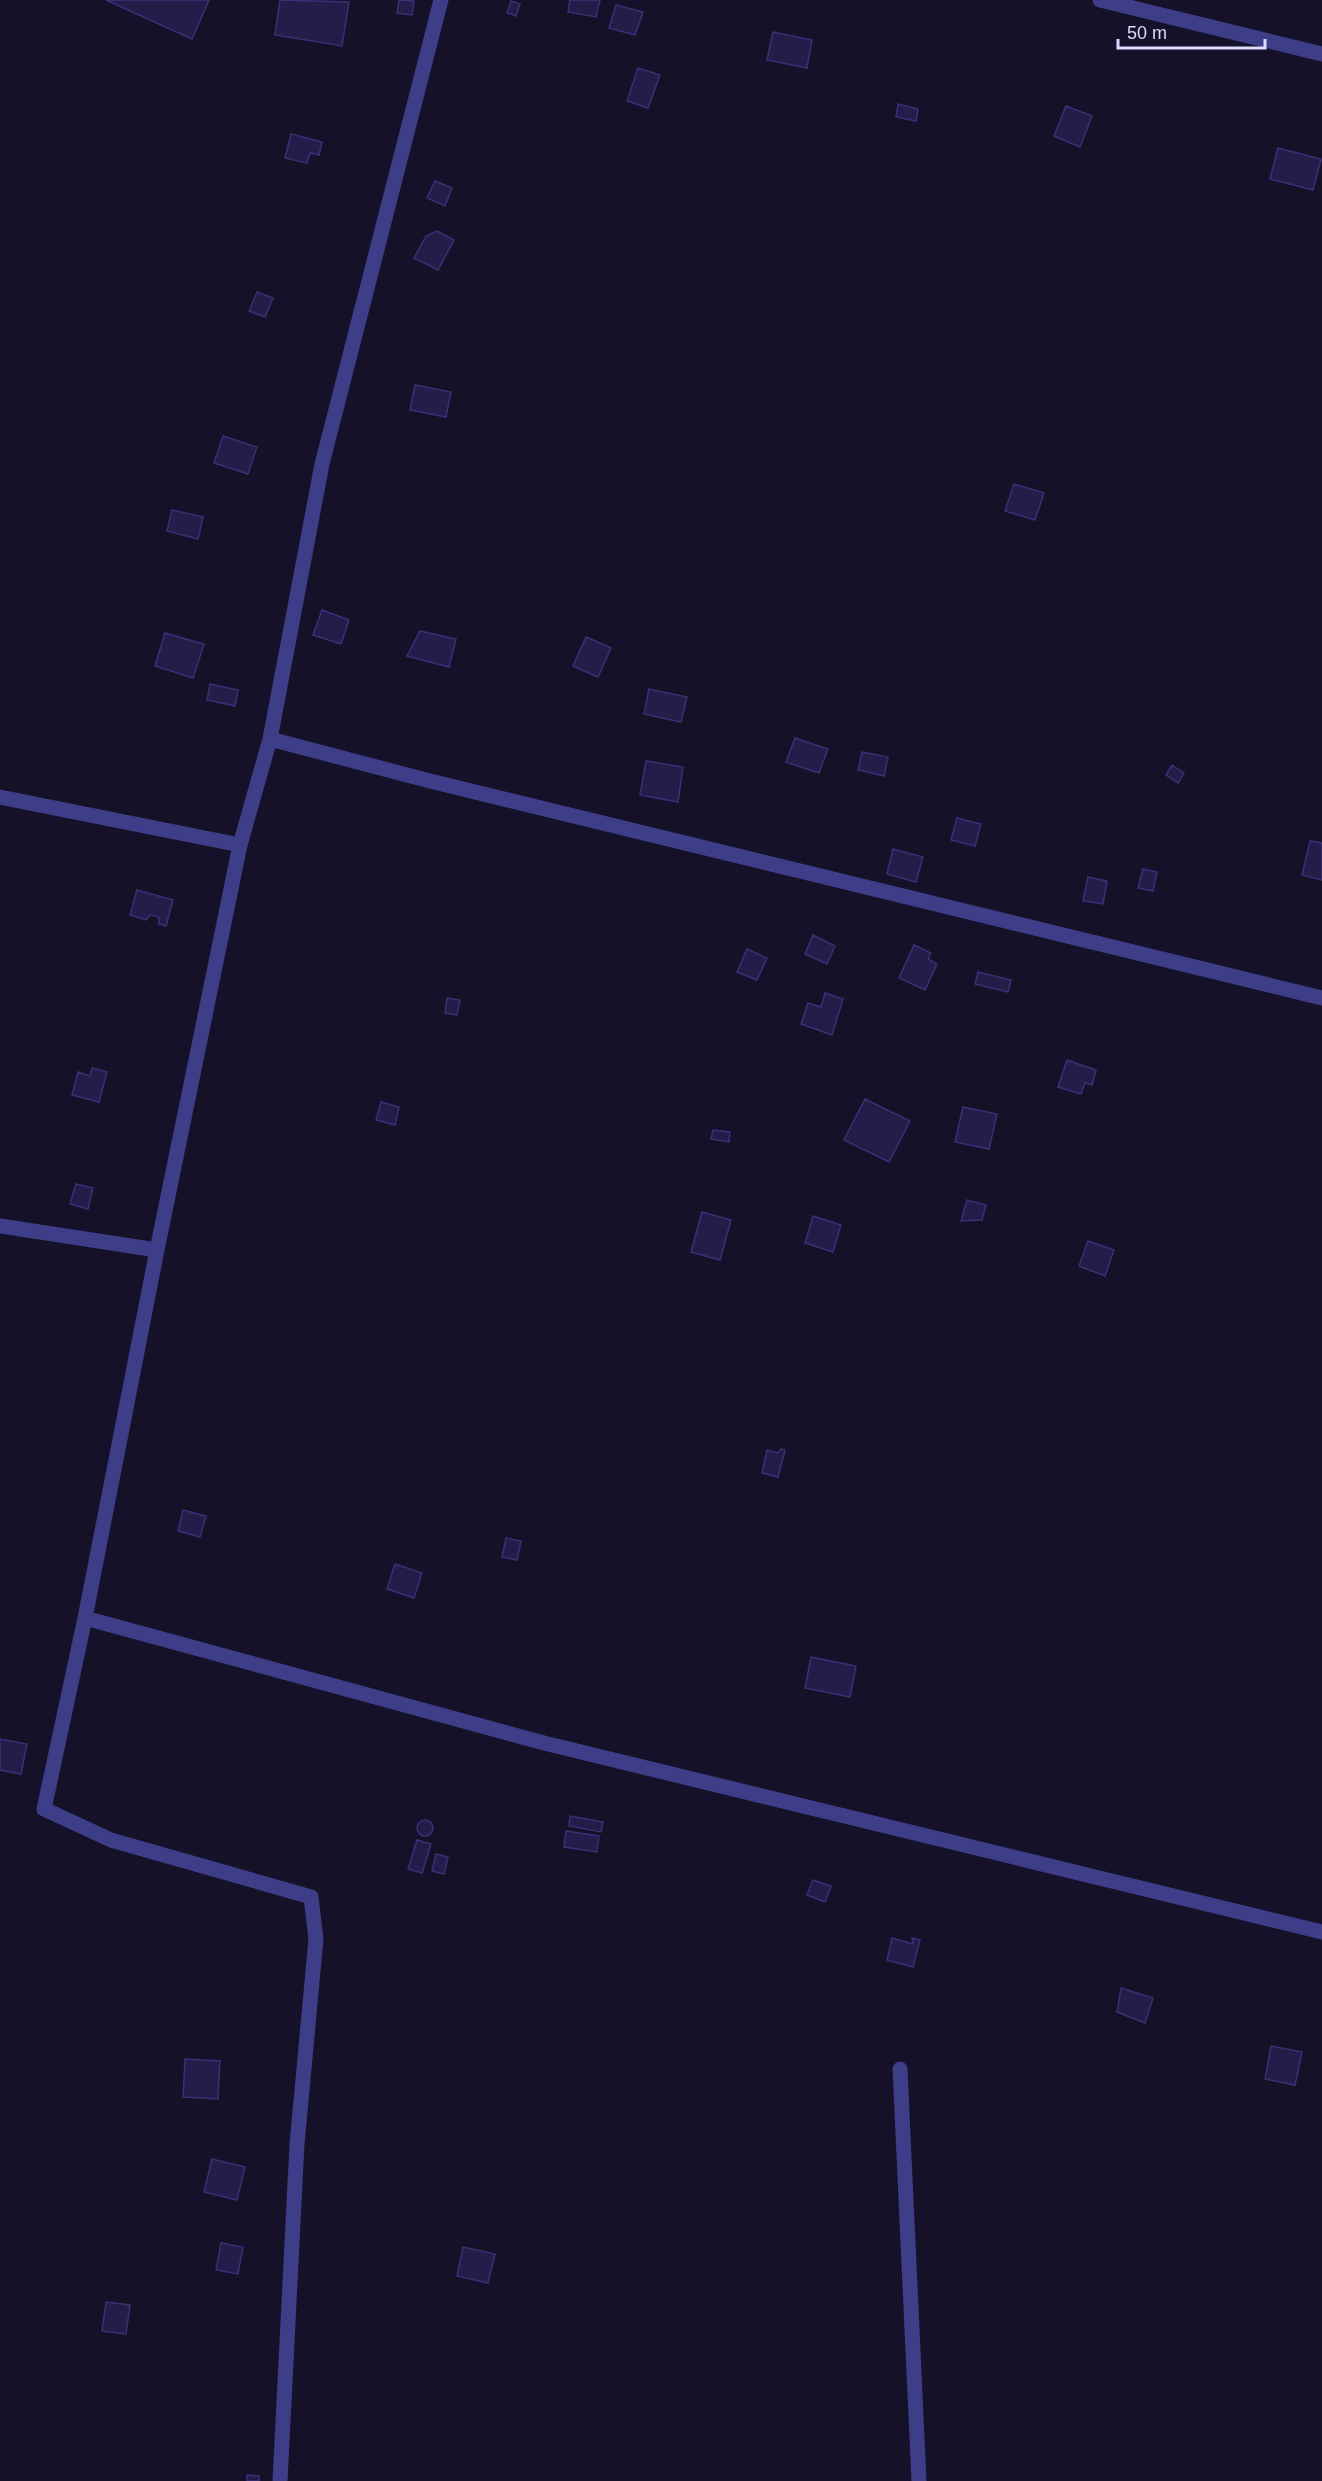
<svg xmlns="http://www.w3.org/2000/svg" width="1322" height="2481" font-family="Helvetica,sans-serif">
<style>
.building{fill:#241d4a;stroke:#3a3076;stroke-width:1.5}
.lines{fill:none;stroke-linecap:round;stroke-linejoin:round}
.minor{stroke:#3d3d88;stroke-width:15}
</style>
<rect width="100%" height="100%" fill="#141129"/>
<!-- building -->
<path class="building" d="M 106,0 L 209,0 L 192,39 Z
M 280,0 L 349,2 L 342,46 L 275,35 Z
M 399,0 L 414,1 L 412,15 L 397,13 Z
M 570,0 L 600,0 L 596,17 L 568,12 Z
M 511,1 L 520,4 L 516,16 L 507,13 Z
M 616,5 L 643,12 L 635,35 L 609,28 Z
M 773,32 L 812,40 L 807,68 L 767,60 Z
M 638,68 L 660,75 L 648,108 L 627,101 Z
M 898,104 L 918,109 L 916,121 L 896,117 Z
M 1066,106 L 1092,116 L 1080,147 L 1054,136 Z
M 291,134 L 322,142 L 319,155 L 310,153 L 307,163 L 285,158 Z
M 1278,148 L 1321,159 L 1313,190 L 1270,179 Z
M 435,181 L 452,188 L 445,206 L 427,198 Z
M 437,231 L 454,240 L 438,270 L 414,258 L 426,236 Z
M 257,292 L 273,298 L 265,317 L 249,311 Z
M 415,385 L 451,392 L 446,417 L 410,410 Z
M 223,436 L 257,447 L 248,474 L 214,463 Z
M 1014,484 L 1044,493 L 1035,520 L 1005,511 Z
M 172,510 L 203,517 L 198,539 L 167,531 Z
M 322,610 L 349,620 L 341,644 L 313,635 Z
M 420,631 L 456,639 L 449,667 L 407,656 Z
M 165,633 L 204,644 L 193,678 L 155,666 Z
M 586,637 L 611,648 L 598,677 L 573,666 Z
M 210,684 L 238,690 L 235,706 L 207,700 Z
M 649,689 L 687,697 L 681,722 L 644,714 Z
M 795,738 L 828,749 L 819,773 L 786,762 Z
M 862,752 L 888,757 L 884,776 L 858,770 Z
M 646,761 L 683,767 L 678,802 L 640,795 Z
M 1172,765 L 1184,773 L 1178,783 L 1166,775 Z
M 957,818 L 981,824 L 975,846 L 951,840 Z
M 1310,841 L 1322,843 L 1322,880 L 1302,875 Z
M 893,849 L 923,857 L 916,882 L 887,874 Z
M 1143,869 L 1157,872 L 1153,891 L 1138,888 Z
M 1088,877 L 1107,881 L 1103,904 L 1083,901 Z
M 137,890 L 173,900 L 166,926 L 159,924 L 159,917 L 150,915 L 146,920 L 130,915 Z
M 813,935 L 835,946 L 827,964 L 805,954 Z
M 914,945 L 931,953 L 928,959 L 937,964 L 925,990 L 899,978 Z
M 747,949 L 767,958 L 757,980 L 737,972 Z
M 978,972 L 1011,980 L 1008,992 L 975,984 Z
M 825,993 L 843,999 L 832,1035 L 801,1024 L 808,1003 L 821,1007 Z
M 447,998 L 460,1000 L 457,1015 L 445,1013 Z
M 1067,1060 L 1096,1070 L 1092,1085 L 1085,1083 L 1081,1094 L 1058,1087 Z
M 92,1068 L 107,1072 L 99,1102 L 72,1095 L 78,1072 L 90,1076 Z
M 865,1099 L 910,1121 L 889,1162 L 844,1140 Z
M 381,1102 L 399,1107 L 395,1125 L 376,1120 Z
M 963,1107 L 997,1114 L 989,1149 L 955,1142 Z
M 713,1130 L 730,1132 L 729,1142 L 711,1139 Z
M 76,1184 L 93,1188 L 88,1209 L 70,1204 Z
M 967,1200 L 986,1205 L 982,1220 L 961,1221 Z
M 702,1212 L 731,1220 L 720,1260 L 691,1252 Z
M 813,1216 L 841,1225 L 833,1252 L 805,1243 Z
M 1088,1241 L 1114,1250 L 1105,1276 L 1079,1266 Z
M 781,1449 L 785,1450 L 778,1477 L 762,1473 L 767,1450 L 778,1453 Z
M 183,1510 L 206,1516 L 200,1537 L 178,1531 Z
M 506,1538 L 521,1541 L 517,1560 L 502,1557 Z
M 395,1564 L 422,1573 L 414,1598 L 387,1589 Z
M 811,1657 L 856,1666 L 850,1697 L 805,1688 Z
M 0,1739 L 27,1744 L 21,1774 L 0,1770 Z
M 570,1816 L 603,1822 L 601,1832 L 569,1826 Z
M417 1828a8 8 0 1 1 16 0a8 8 0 1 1-16 0Z
M 566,1831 L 599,1836 L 597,1852 L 564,1847 Z
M 417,1840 L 431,1844 L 422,1873 L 408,1869 Z
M 436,1854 L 448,1857 L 444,1874 L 432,1871 Z
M 813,1880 L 831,1886 L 825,1902 L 807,1895 Z
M 892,1938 L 913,1944 L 912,1938 L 920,1940 L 913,1967 L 887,1960 Z
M 1121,1988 L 1153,1998 L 1145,2023 L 1117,2012 Z
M 1271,2046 L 1302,2052 L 1295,2085 L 1265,2079 Z
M 185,2059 L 220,2061 L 218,2099 L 183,2097 Z
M 212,2159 L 245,2167 L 237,2200 L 204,2192 Z
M 221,2243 L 243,2247 L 238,2274 L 216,2270 Z
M 463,2247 L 495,2254 L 488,2283 L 457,2276 Z
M 106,2302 L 130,2305 L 126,2334 L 102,2331 Z
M 247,2475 L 259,2476 L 259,2481 L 247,2481 Z"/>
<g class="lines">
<!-- minor -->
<path class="minor" d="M 1100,0 L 1322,54
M 270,739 L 430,781 L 1322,998
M 0,797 L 240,845
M 0,1226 L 157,1250
M 85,1618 L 544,1743 L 1322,1932
M 900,2069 L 919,2481
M 280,2481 L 297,2144 L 316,1939 L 311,1897 L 111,1840 L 44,1809 L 85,1618 L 157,1250 L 240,845 L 270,739 L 322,464 L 441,0"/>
</g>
<!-- scale -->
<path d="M1118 39v9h147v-9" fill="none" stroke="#dcdafe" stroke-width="3"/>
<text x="1127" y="39" font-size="18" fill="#dcdafe" stroke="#141129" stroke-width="4.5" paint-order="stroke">50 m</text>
</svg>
